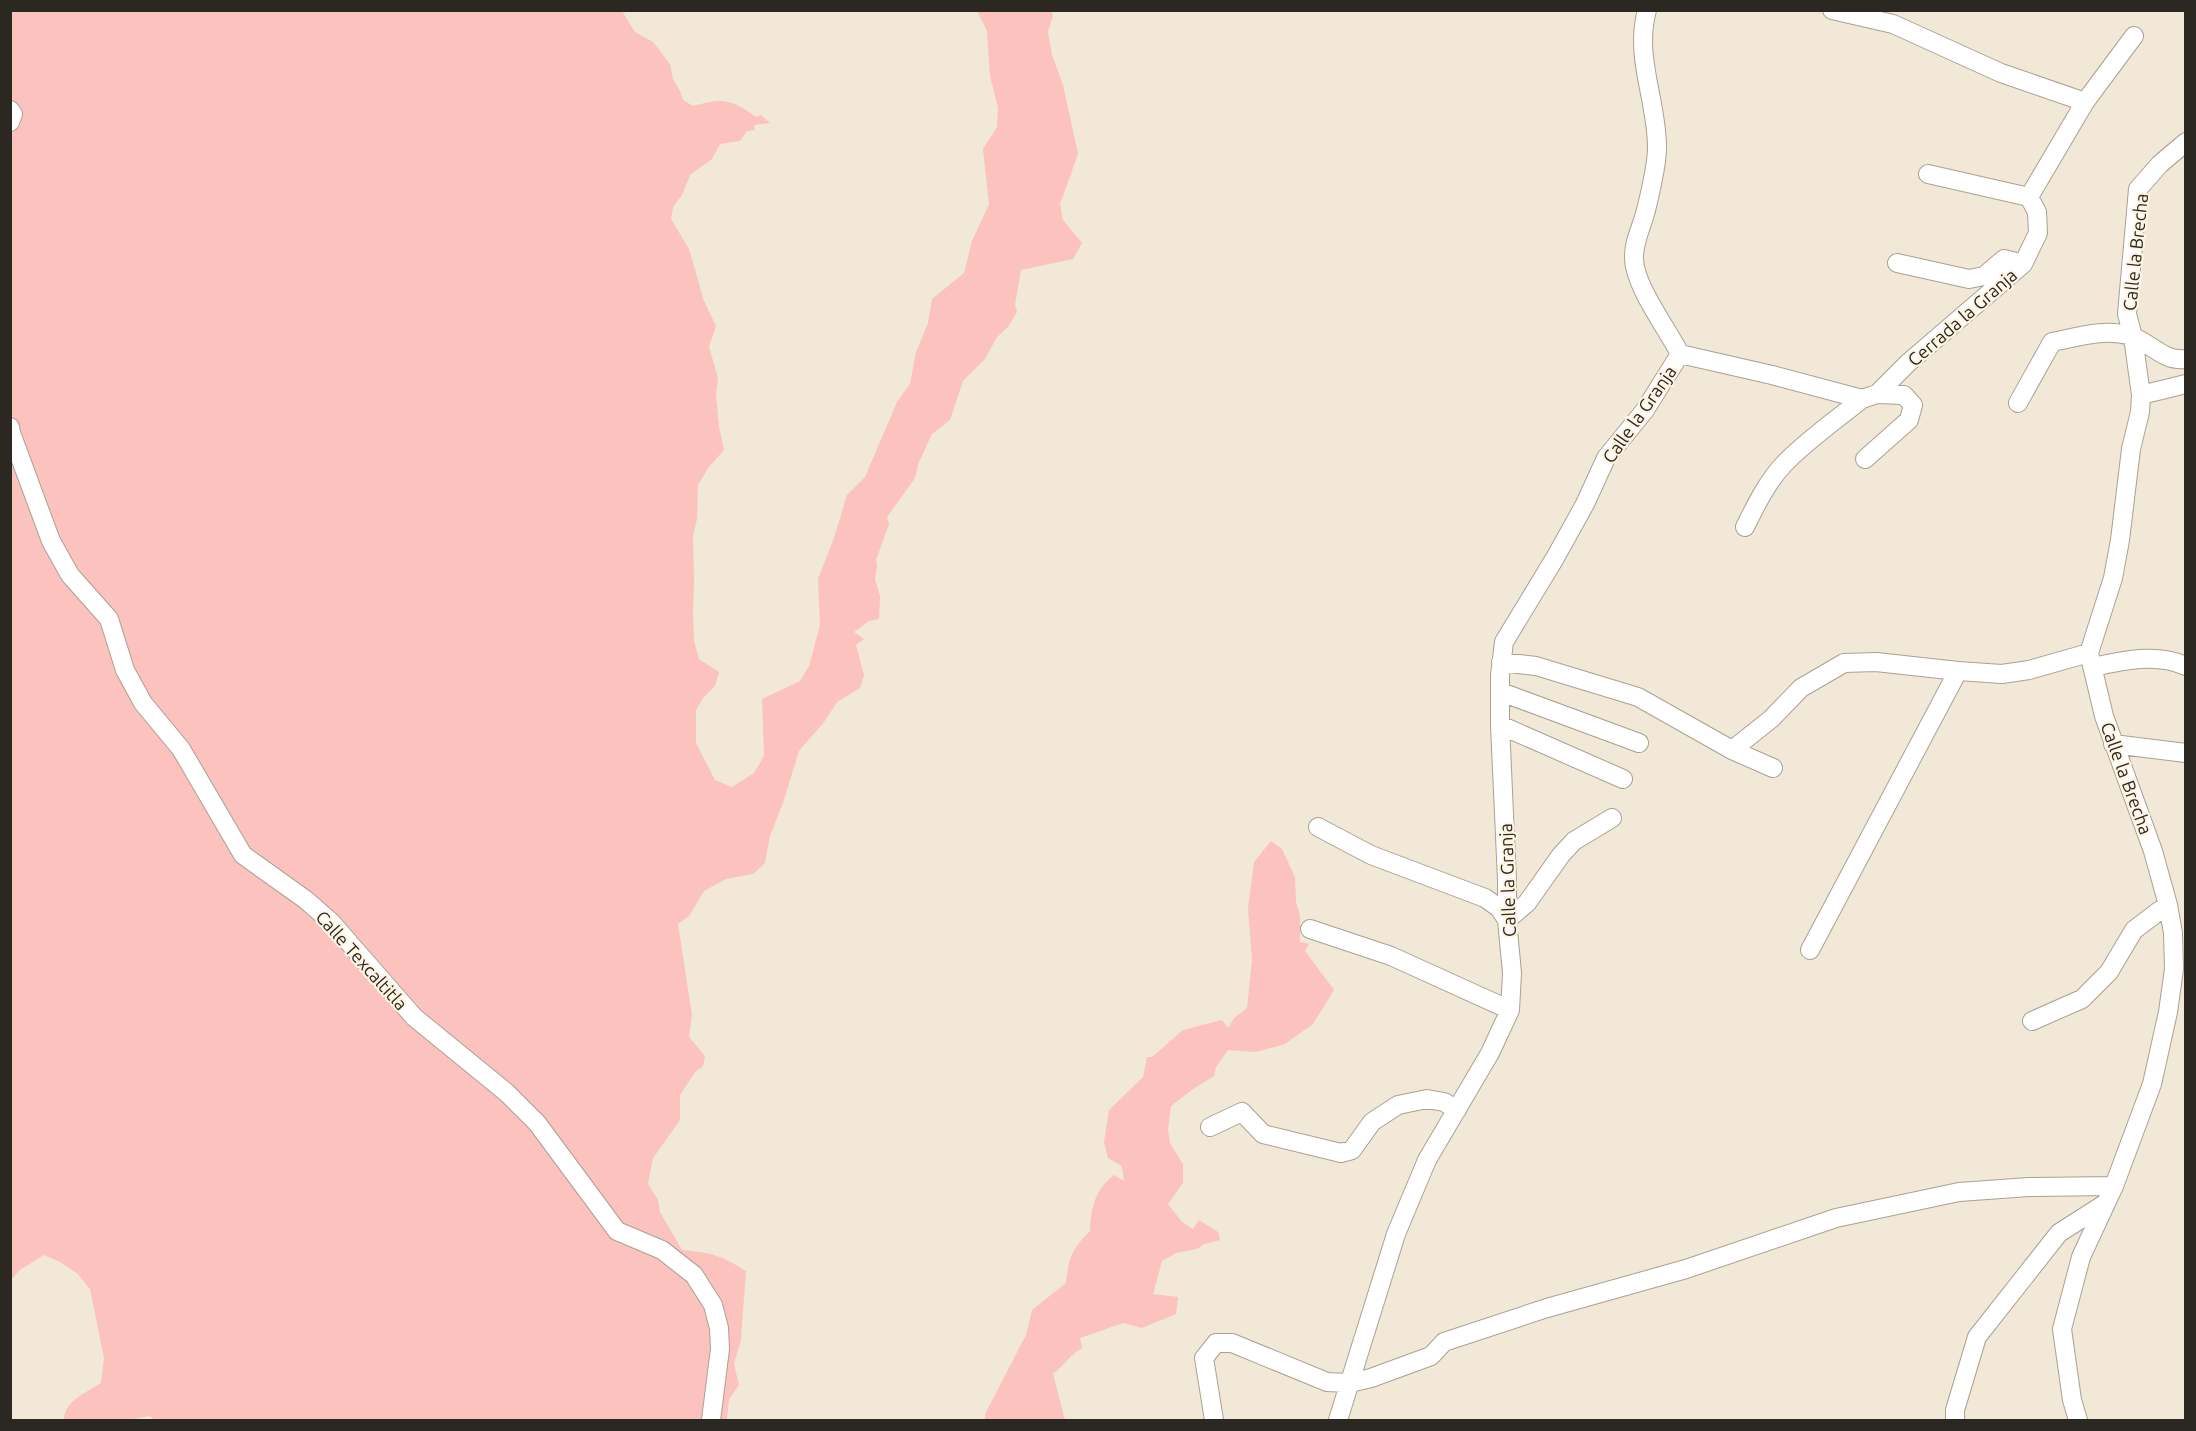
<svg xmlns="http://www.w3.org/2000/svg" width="2196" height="1431" font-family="Ubuntu,sans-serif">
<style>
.green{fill:#fbc2be}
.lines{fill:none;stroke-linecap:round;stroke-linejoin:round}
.minor-casing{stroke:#aaa191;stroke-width:20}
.minor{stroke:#fff;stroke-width:18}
.labels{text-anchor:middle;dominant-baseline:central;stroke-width:4.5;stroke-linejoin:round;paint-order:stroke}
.street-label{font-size:18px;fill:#2b2821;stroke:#fff5e4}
</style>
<rect width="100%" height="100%" fill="#f1e8d7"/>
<!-- green -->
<path class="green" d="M 11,11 L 622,11 L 635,32 L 653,42 L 670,64 L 673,79 L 680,91 L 683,100 L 693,106 C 723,98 730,98 756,117 L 761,115 L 770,123 L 754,125 L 755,130 L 747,131 L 740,141 L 720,144 L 712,159 L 690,175 L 682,195 L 673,207 L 671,219 L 689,249 L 704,301 L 716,326 L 709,347 L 718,378 L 716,394 L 719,427 L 724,450 L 708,468 L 698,485 L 697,519 L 693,535 L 694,583 L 693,613 L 694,641 L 699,659 L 719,672 L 715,686 L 703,698 L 696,710 L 696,743 L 715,780 L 732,787 L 754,773 L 764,756 L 762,699 L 800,681 L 809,666 L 820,625 L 818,579 L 834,538 L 847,495 L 865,477 L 897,402 L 910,384 L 916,352 L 928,323 L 932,299 L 964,273 L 972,241 L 989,204 L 983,149 L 997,127 L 998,108 L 990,76 L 987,31 L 977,11 L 1051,11 L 1053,15 L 1048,32 L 1052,55 L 1063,85 L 1078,154 L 1060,204 L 1063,220 L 1082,243 L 1073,259 L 1021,270 L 1015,305 L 1017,312 L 1008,327 L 997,337 L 985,359 L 963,381 L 950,420 L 932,434 L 919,462 L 915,478 L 887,517 L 889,524 L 876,560 L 877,566 L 875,579 L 880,596 L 879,619 L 869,621 L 854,632 L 864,639 L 856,645 L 864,675 L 860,688 L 837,702 L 824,722 L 799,751 L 783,803 L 770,836 L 765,863 L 753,874 L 726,879 L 704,891 L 689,916 L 678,924 L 692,1015 L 689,1037 L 705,1056 L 703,1066 L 695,1072 L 680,1095 L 680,1120 L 653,1158 L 648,1184 L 658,1200 L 660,1212 L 682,1250 C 712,1253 721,1255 746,1271 L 741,1339 L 734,1364 L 739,1385 L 729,1399 L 727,1420 L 154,1420 L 150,1416 L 128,1420 L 64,1420 C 64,1401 86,1393 101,1383 L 104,1358 L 90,1289 L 78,1274 L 60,1262 L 44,1255 L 20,1270 L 11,1280 Z
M 1271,841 L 1282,849 L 1295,877 L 1296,902 L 1300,916 L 1300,942 L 1309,944 L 1305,951 L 1334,990 L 1313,1024 L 1285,1044 L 1256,1052 L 1228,1050 L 1216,1067 L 1214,1076 L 1193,1089 L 1171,1106 L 1168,1130 L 1170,1143 L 1183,1164 L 1183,1183 L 1168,1204 L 1182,1222 L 1193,1229 L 1199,1220 L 1218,1232 L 1220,1240 L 1204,1244 L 1197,1249 L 1176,1253 L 1162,1261 L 1153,1294 L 1178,1297 L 1176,1314 L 1142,1328 L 1123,1323 L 1080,1338 L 1082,1348 C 1070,1355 1064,1365 1053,1374 L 1065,1420 L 985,1420 L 985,1414 L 1026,1335 L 1032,1310 L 1066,1283 C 1069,1257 1071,1250 1090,1231 C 1091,1207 1095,1190 1114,1175 L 1124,1181 L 1122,1166 L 1108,1158 L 1104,1142 L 1109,1110 L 1143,1077 L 1147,1057 L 1152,1057 L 1183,1030 L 1222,1020 L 1228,1028 L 1234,1018 L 1247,1008 L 1252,960 L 1248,908 L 1254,862 Z"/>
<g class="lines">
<defs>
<path id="minor" d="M 1647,10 C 1634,57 1657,100 1657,147 C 1657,163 1650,194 1646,210 C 1642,227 1633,242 1634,259 C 1635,287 1667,328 1680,354
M 1832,10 L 1893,24 L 2001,73 L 2085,102
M 10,110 L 13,114 L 10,122
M 1928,174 L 2029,197
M 2029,197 L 2085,102 L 2134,36
M 1897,263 L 1969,279 L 1984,276 L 2004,259 L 2023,264
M 1680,354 L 1772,375 L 1862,399 L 1877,394 L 1908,363 L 2023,264 L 2038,233 L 2037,212 L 2029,197
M 2141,395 L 2186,384
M 2018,403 L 2052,342 C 2078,337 2105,328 2131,336 C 2150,342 2163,362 2186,359
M 10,427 L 11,433 L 51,541 L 70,575 L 109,619 L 125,670 L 143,703 L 181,749 L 243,855 L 306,900 L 331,922 L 414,1017 L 507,1093 L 537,1123 L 617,1231 L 662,1250 L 694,1275 L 713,1305 L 719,1328 L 720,1349 L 711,1420
M 1865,459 L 1909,420 L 1913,405 L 1904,395 L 1877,394
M 1745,527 C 1756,505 1767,482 1784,464 C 1807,440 1836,420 1862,399
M 1501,662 L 1536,666 L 1638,697 L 1732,750 L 1773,768
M 2094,667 C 2123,660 2157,653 2186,666
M 1501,692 L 1639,743
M 1500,725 L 1623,779
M 2113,744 L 2186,753
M 1732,750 L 1771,719 L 1801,688 L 1844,663 L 1876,662 L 1958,671
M 1318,827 L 1371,855 L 1485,898 L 1499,908 L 1507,920 L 1527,903 L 1561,855 L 1574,841 L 1612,818
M 1310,929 L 1391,956 L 1510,1010
M 1810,950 L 1958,671 L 2002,674 L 2029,670 L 2089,653
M 2032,1021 L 2082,999 L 2109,972 L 2134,930 L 2159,911 L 2168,905
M 1210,1127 L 1242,1112 L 1263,1134 L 1341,1153 L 1352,1150 L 1372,1122 L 1398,1105 L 1427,1099 L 1444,1102 L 1457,1110
M 1214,1420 L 1204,1358 L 1216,1343 L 1232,1343 L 1327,1382 L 1350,1383 L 1371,1378 L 1431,1356 L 1444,1342 L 1547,1308 L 1686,1269 L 1836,1218 L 1959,1192 L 2029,1187 L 2114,1186
M 1338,1420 L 1396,1234 L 1427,1160 L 1490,1053 L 1510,1010 L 1512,973 L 1507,920 L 1507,880 L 1500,725 L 1500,675 L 1504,642 L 1555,558 L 1585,504 L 1606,458 L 1645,410 L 1680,354
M 1955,1420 L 1955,1410 L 1977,1337 L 2059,1233 L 2106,1203
M 2078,1420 L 2072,1400 L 2062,1329 L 2081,1257 L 2114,1186 L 2152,1084 L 2168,1012 L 2174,969 L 2173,933 L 2168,905 L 2153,851 L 2104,716 L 2089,653 L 2113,578 L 2120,540 L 2131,449 L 2140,412 L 2141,395 L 2133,337 L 2127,314 L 2138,189 L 2160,164 L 2186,142"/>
</defs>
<!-- minor casing -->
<use href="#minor" class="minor-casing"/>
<!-- minor -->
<use href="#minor" class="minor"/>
</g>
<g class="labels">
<!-- street labels -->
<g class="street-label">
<text transform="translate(2135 252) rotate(-84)">Calle la Brecha</text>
<text transform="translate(1962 317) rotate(-41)">Cerrada la Granja</text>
<text transform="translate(1639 414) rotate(-55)">Calle la Granja</text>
<text transform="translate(2127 778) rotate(70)">Calle la Brecha</text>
<text transform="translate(1507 880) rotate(-92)">Calle la Granja</text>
<text transform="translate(362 960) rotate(48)">Calle Texcaltitla</text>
</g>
</g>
<!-- border -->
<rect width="2196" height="1431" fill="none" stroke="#2b2821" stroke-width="24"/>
</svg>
